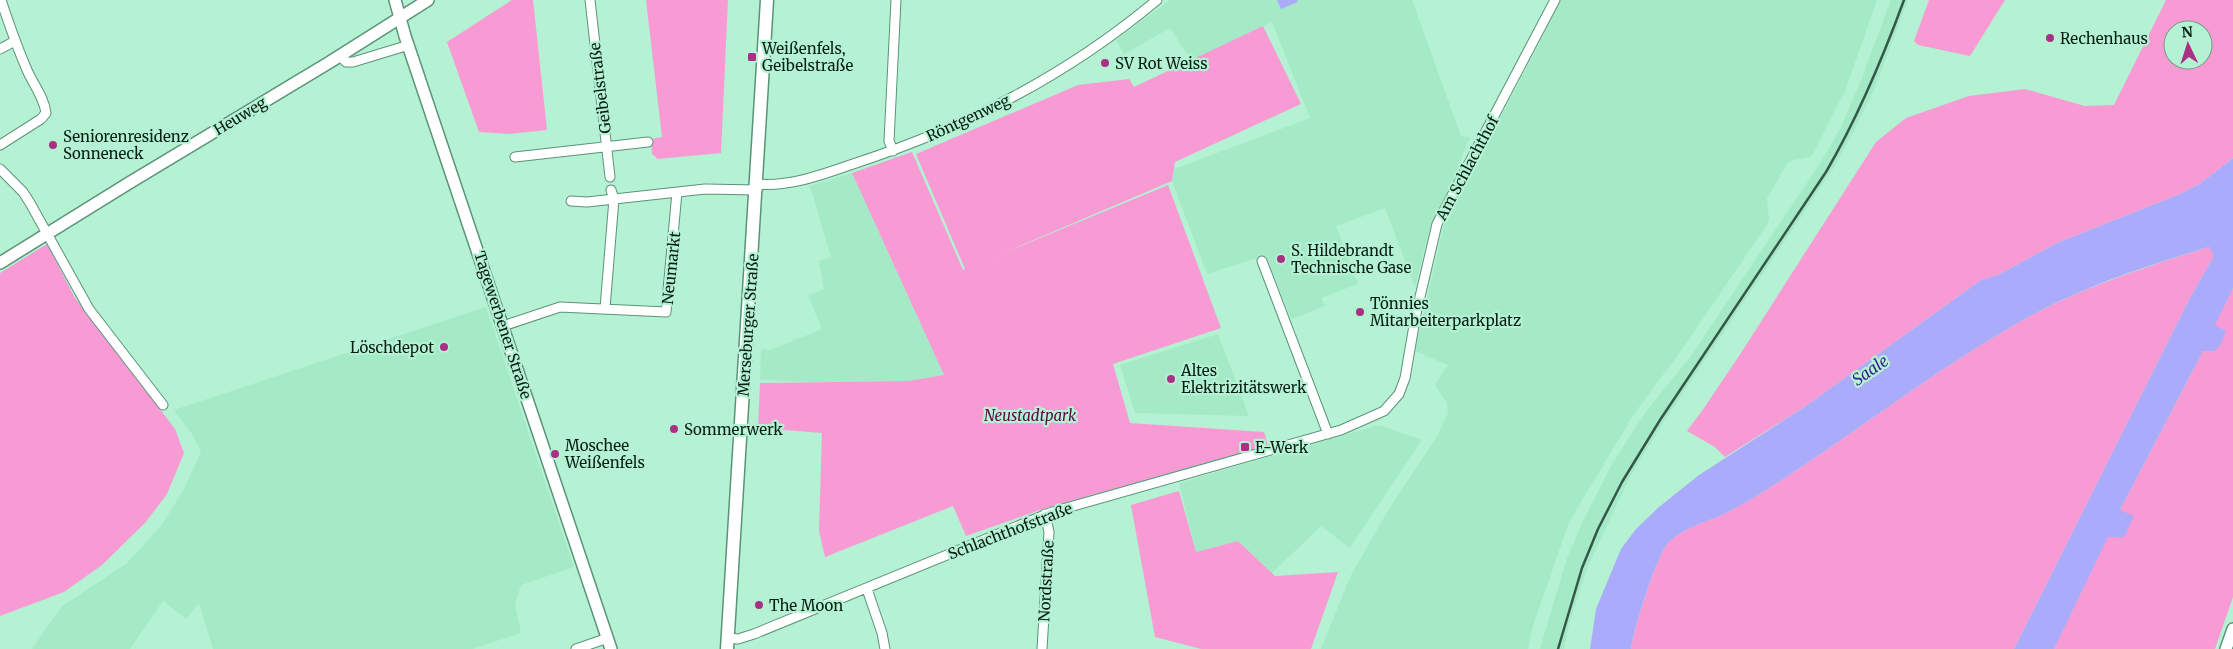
<svg xmlns="http://www.w3.org/2000/svg" width="2233" height="649" font-family="Merriweather,serif">
<style>
.built{fill:#a5eac7}
.green{fill:#f89bd5;fill-rule:evenodd}
.water{fill:#aaacfb}
.lines{fill:none;stroke-linecap:round;stroke-linejoin:round}
.minor-casing{stroke:#5a9478;stroke-width:11}
.tertiary-casing{stroke:#5a9478;stroke-width:14}
.secondary-casing{stroke:#5a9478;stroke-width:15}
.minor{stroke:#fff;stroke-width:9}
.tertiary{stroke:#fff;stroke-width:11}
.secondary{stroke:#fff;stroke-width:12}
.rail{stroke:#355747;stroke-width:2.5}
.poi-dot{fill:#a93085;stroke:#b5f1d3;stroke-width:2}
.labels{text-anchor:middle;dominant-baseline:central;stroke-width:4.5;stroke-linejoin:round;paint-order:stroke}
.poi-label{font-size:15px;fill:#061e14;stroke:#b5f1d3;text-anchor:start}
.street-label{font-size:15px;fill:#061e14;stroke:#b5f1d3}
.park-label{font-size:15px;font-style:italic;fill:#5f0348;stroke:#b5f1d3}
.water-label{font-size:16px;font-style:italic;fill:#351e8f;stroke:#b5f1d3}
</style>
<rect width="100%" height="100%" fill="#b5f1d3"/>
<!-- built -->
<path class="built" d="M 1170,0 L 1412,0 L 1461,136 L 1470,137 L 1443,204 L 1429,232 L 1415,287 L 1385,208 L 1336,226 L 1358,284 L 1321,298 L 1325,306 L 1291,319 L 1266,255 L 1207,274 L 1172,181 L 1174,169 L 1310,118 L 1272,22 L 1191,60 L 1170,28 L 1124,54 L 1116,40 Z
M 1560,0 L 1877,0 L 1845,91 L 1811,157 L 1793,160 L 1787,164 L 1767,198 L 1769,219 L 1766,226 L 1683,348 L 1634,414 L 1569,522 L 1532,629 L 1528,649 L 1321,649 L 1350,577 L 1389,509 L 1436,438 L 1448,413 L 1447,403 L 1435,385 L 1448,365 L 1415,351 L 1445,220 L 1540,43 Z
M 1891,0 L 1908,0 L 1874,90 L 1853,133 L 1833,169 L 1663,423 L 1631,475 L 1588,566 L 1569,624 L 1564,649 L 1540,649 L 1566,561 L 1582,523 L 1612,464 L 1647,410 L 1691,356 L 1821,162 L 1841,127 L 1860,83 Z
M 852,173 L 944,375 L 908,381 L 811,382 L 760,380 L 761,349 L 770,350 L 822,329 L 808,296 L 824,289 L 819,261 L 831,257 L 810,186 Z
M 486,307 L 574,567 L 521,585 L 515,604 L 521,633 L 472,649 L 213,649 L 199,603 L 186,619 L 163,601 L 130,649 L 32,649 L 61,607 L 127,563 L 161,526 L 183,491 L 201,452 L 192,434 L 174,410 Z
M 1218,334 L 1249,416 L 1135,413 L 1120,365 Z
M 1379,425 L 1422,440 L 1350,548 L 1321,526 L 1272,573 L 1238,541 L 1196,552 L 1179,483 Z"/>
<!-- green -->
<path class="green" d="M 512,0 L 533,0 L 547,130 L 509,134 L 479,132 L 447,42 Z
M 646,0 L 728,0 L 721,153 L 658,159 L 652,154 L 651,139 L 662,137 Z
M 1929,0 L 2005,0 L 1970,56 L 1918,45 L 1914,41 Z
M 2166,0 L 2233,0 L 2233,158 L 2201,183 L 2180,194 L 2057,243 L 1998,275 L 1981,280 L 1806,406 L 1725,457 L 1715,447 L 1687,431 L 1704,408 L 1739,356 L 1876,142 L 1906,118 L 1969,96 L 2025,89 L 2085,106 L 2114,105 ZM 2173,30 L 2203,30 L 2203,60 L 2173,60 Z
M 1263,26 L 1301,104 L 1175,162 L 1172,181 L 994,257 L 1168,185 L 1221,328 L 1113,364 L 1130,423 L 1264,432 L 1268,445 L 1046,508 L 966,536 L 953,506 L 825,557 L 819,531 L 822,433 L 758,428 L 760,383 L 908,381 L 944,375 L 852,173 L 912,152 L 963,270 L 965,269 L 916,154 L 1078,85 L 1129,79 L 1134,87 Z
M 47,244 L 75,298 L 175,429 L 184,453 L 167,494 L 145,523 L 102,565 L 64,592 L 0,616 L 0,273 Z
M 2209,247 L 2214,256 L 2190,298 L 2014,649 L 1631,649 C 1633,631 1657,554 1668,543 C 1683,528 1703,523 1722,515 C 1740,506 1757,496 1774,485 C 1858,431 1936,369 2023,320 C 2082,287 2146,267 2209,247 Z
M 2233,288 L 2233,597 L 2215,649 L 2054,649 L 2120,510 L 2203,351 L 2215,351 L 2214,325 Z
M 1179,491 L 1196,552 L 1238,541 L 1275,576 L 1338,572 L 1311,649 L 1201,649 L 1155,637 L 1131,505 Z"/>
<!-- water -->
<path class="water" d="M 1277,0 L 1297,0 L 1298,2 L 1281,9 Z
M 2233,158 L 2233,288 L 2215,325 L 2226,331 L 2221,344 L 2215,351 L 2203,351 L 2120,510 L 2134,516 L 2124,537 L 2108,537 L 2054,649 L 2014,649 L 2190,298 L 2214,256 L 2209,247 C 2146,266 2081,287 2023,320 C 1936,369 1858,431 1774,485 C 1757,496 1740,506 1722,515 C 1703,523 1683,528 1668,543 C 1657,554 1633,631 1631,649 L 1590,649 L 1596,609 L 1621,549 L 1636,529 L 1659,507 L 1699,475 L 1806,406 L 1981,280 L 1998,275 L 2057,243 L 2180,194 L 2201,183 Z"/>
<g class="lines">
<defs>
<path id="minor" d="M 590,0 L 610,177
M 0,49 L 15,41
M 340,56 L 346,62 L 353,62 L 409,45
M 0,145 L 41,119 L 46,113 C 44,97 33,84 27,70 C 17,47 9,24 1,0
M 893,151 L 889,141 L 896,0
M 515,157 L 648,142
M 0,169 L 23,192 L 30,203 L 89,309 L 163,405
M 757,184 C 791,187 824,174 856,163 C 968,126 1066,76 1157,0
M 571,201 L 587,202 L 705,189 L 757,190
M 1262,261 L 1328,434
M 605,308 L 614,199 L 611,190
M 503,326 L 560,307 L 666,312 L 677,192
M 867,589 L 882,633 L 885,649
M 728,638 L 738,639 L 754,634 L 1052,512 L 1341,430 L 1384,411 L 1399,394 L 1405,378 L 1416,314 L 1437,224 L 1555,0
M 576,649 L 608,638
M 1042,649 L 1049,532 L 1045,514"/>
<path id="tertiary" d="M 395,0 L 405,36 L 611,649
M 0,263 L 129,183 L 330,62 L 428,0
M 2226,649 L 2233,629"/>
<path id="secondary" d="M 727,649 L 767,0"/>
</defs>
<!-- minor casing -->
<use href="#minor" class="minor-casing"/>
<!-- tertiary casing -->
<use href="#tertiary" class="tertiary-casing"/>
<!-- secondary casing -->
<use href="#secondary" class="secondary-casing"/>
<!-- minor -->
<use href="#minor" class="minor"/>
<!-- tertiary -->
<use href="#tertiary" class="tertiary"/>
<!-- secondary -->
<use href="#secondary" class="secondary"/>
<!-- rail -->
<path class="rail" d="M 1558,649 L 1582,568 L 1598,529 L 1622,482 L 1660,420 L 1826,172 C 1858,117 1882,60 1904,0"/>
</g>
<!-- markers -->
<g class="poi-dot">
<circle cx="2050" cy="38" r="5"/>
<rect x="747" y="52" width="10" height="10" rx="2.5"/>
<circle cx="1105" cy="63" r="5"/>
<circle cx="53" cy="145" r="5"/>
<circle cx="1281" cy="259" r="5"/>
<circle cx="1360" cy="312" r="5"/>
<circle cx="444" cy="347" r="5"/>
<circle cx="1171" cy="379" r="5"/>
<circle cx="674" cy="429" r="5"/>
<rect x="1240" y="442" width="10" height="10" rx="2.5"/>
<circle cx="555" cy="454" r="5"/>
<circle cx="759" cy="605" r="5"/>
</g>
<g class="labels">
<!-- poi labels -->
<g class="poi-label">
<text x="2060" y="38">Rechenhaus</text>
<text x="762" y="48">Weißenfels,<tspan x="762" dy="17">Geibelstraße</tspan></text>
<text x="1115" y="63">SV Rot Weiss</text>
<text x="63" y="136">Seniorenresidenz<tspan x="63" dy="17">Sonneneck</tspan></text>
<text x="1291" y="250">S. Hildebrandt<tspan x="1291" dy="17">Technische Gase</tspan></text>
<text x="1370" y="303">Tönnies<tspan x="1370" dy="17">Mitarbeiterparkplatz</tspan></text>
<text x="434" y="347" text-anchor="end">Löschdepot</text>
<text x="1181" y="370">Altes<tspan x="1181" dy="17">Elektrizitätswerk</tspan></text>
<text x="684" y="429">Sommerwerk</text>
<text x="565" y="445">Moschee<tspan x="565" dy="17">Weißenfels</tspan></text>
<text x="1255" y="447">E-Werk</text>
<text x="769" y="605">The Moon</text>
</g>
<!-- street labels -->
<g class="street-label">
<text transform="translate(600 88) rotate(-97)">Geibelstraße</text>
<text transform="translate(240 116) rotate(-31)">Heuweg</text>
<text transform="translate(968 118) rotate(-25)">Röntgenweg</text>
<text transform="translate(1467 168) rotate(-62)">Am Schlachthof</text>
<text transform="translate(671 268) rotate(-84)">Neumarkt</text>
<text transform="translate(503 325) rotate(72)">Tagewerbener Straße</text>
<text transform="translate(748 325) rotate(-86)">Merseburger Straße</text>
<text transform="translate(1010 531) rotate(-21)">Schlachthofstraße</text>
<text transform="translate(1046 581) rotate(-87)">Nordstraße</text>
</g>
<!-- park labels -->
<g class="park-label">
<text x="1030" y="415">Neustadtpark</text>
</g>
<!-- water labels -->
<g class="water-label">
<text transform="translate(1870 370) rotate(-35)">Saale</text>
</g>
</g>
<!-- north arrow -->
<g transform="translate(2188 45) rotate(356)"><circle r="24" fill="#b5f1d3" stroke="#6f9d87"/>
<path d="M0-4L9 19L0 12L-9 19Z" fill="#a93085"/>
<text y="-8" font-size="14" font-weight="bold" text-anchor="middle" fill="#061e14">N</text>
</g>
</svg>
